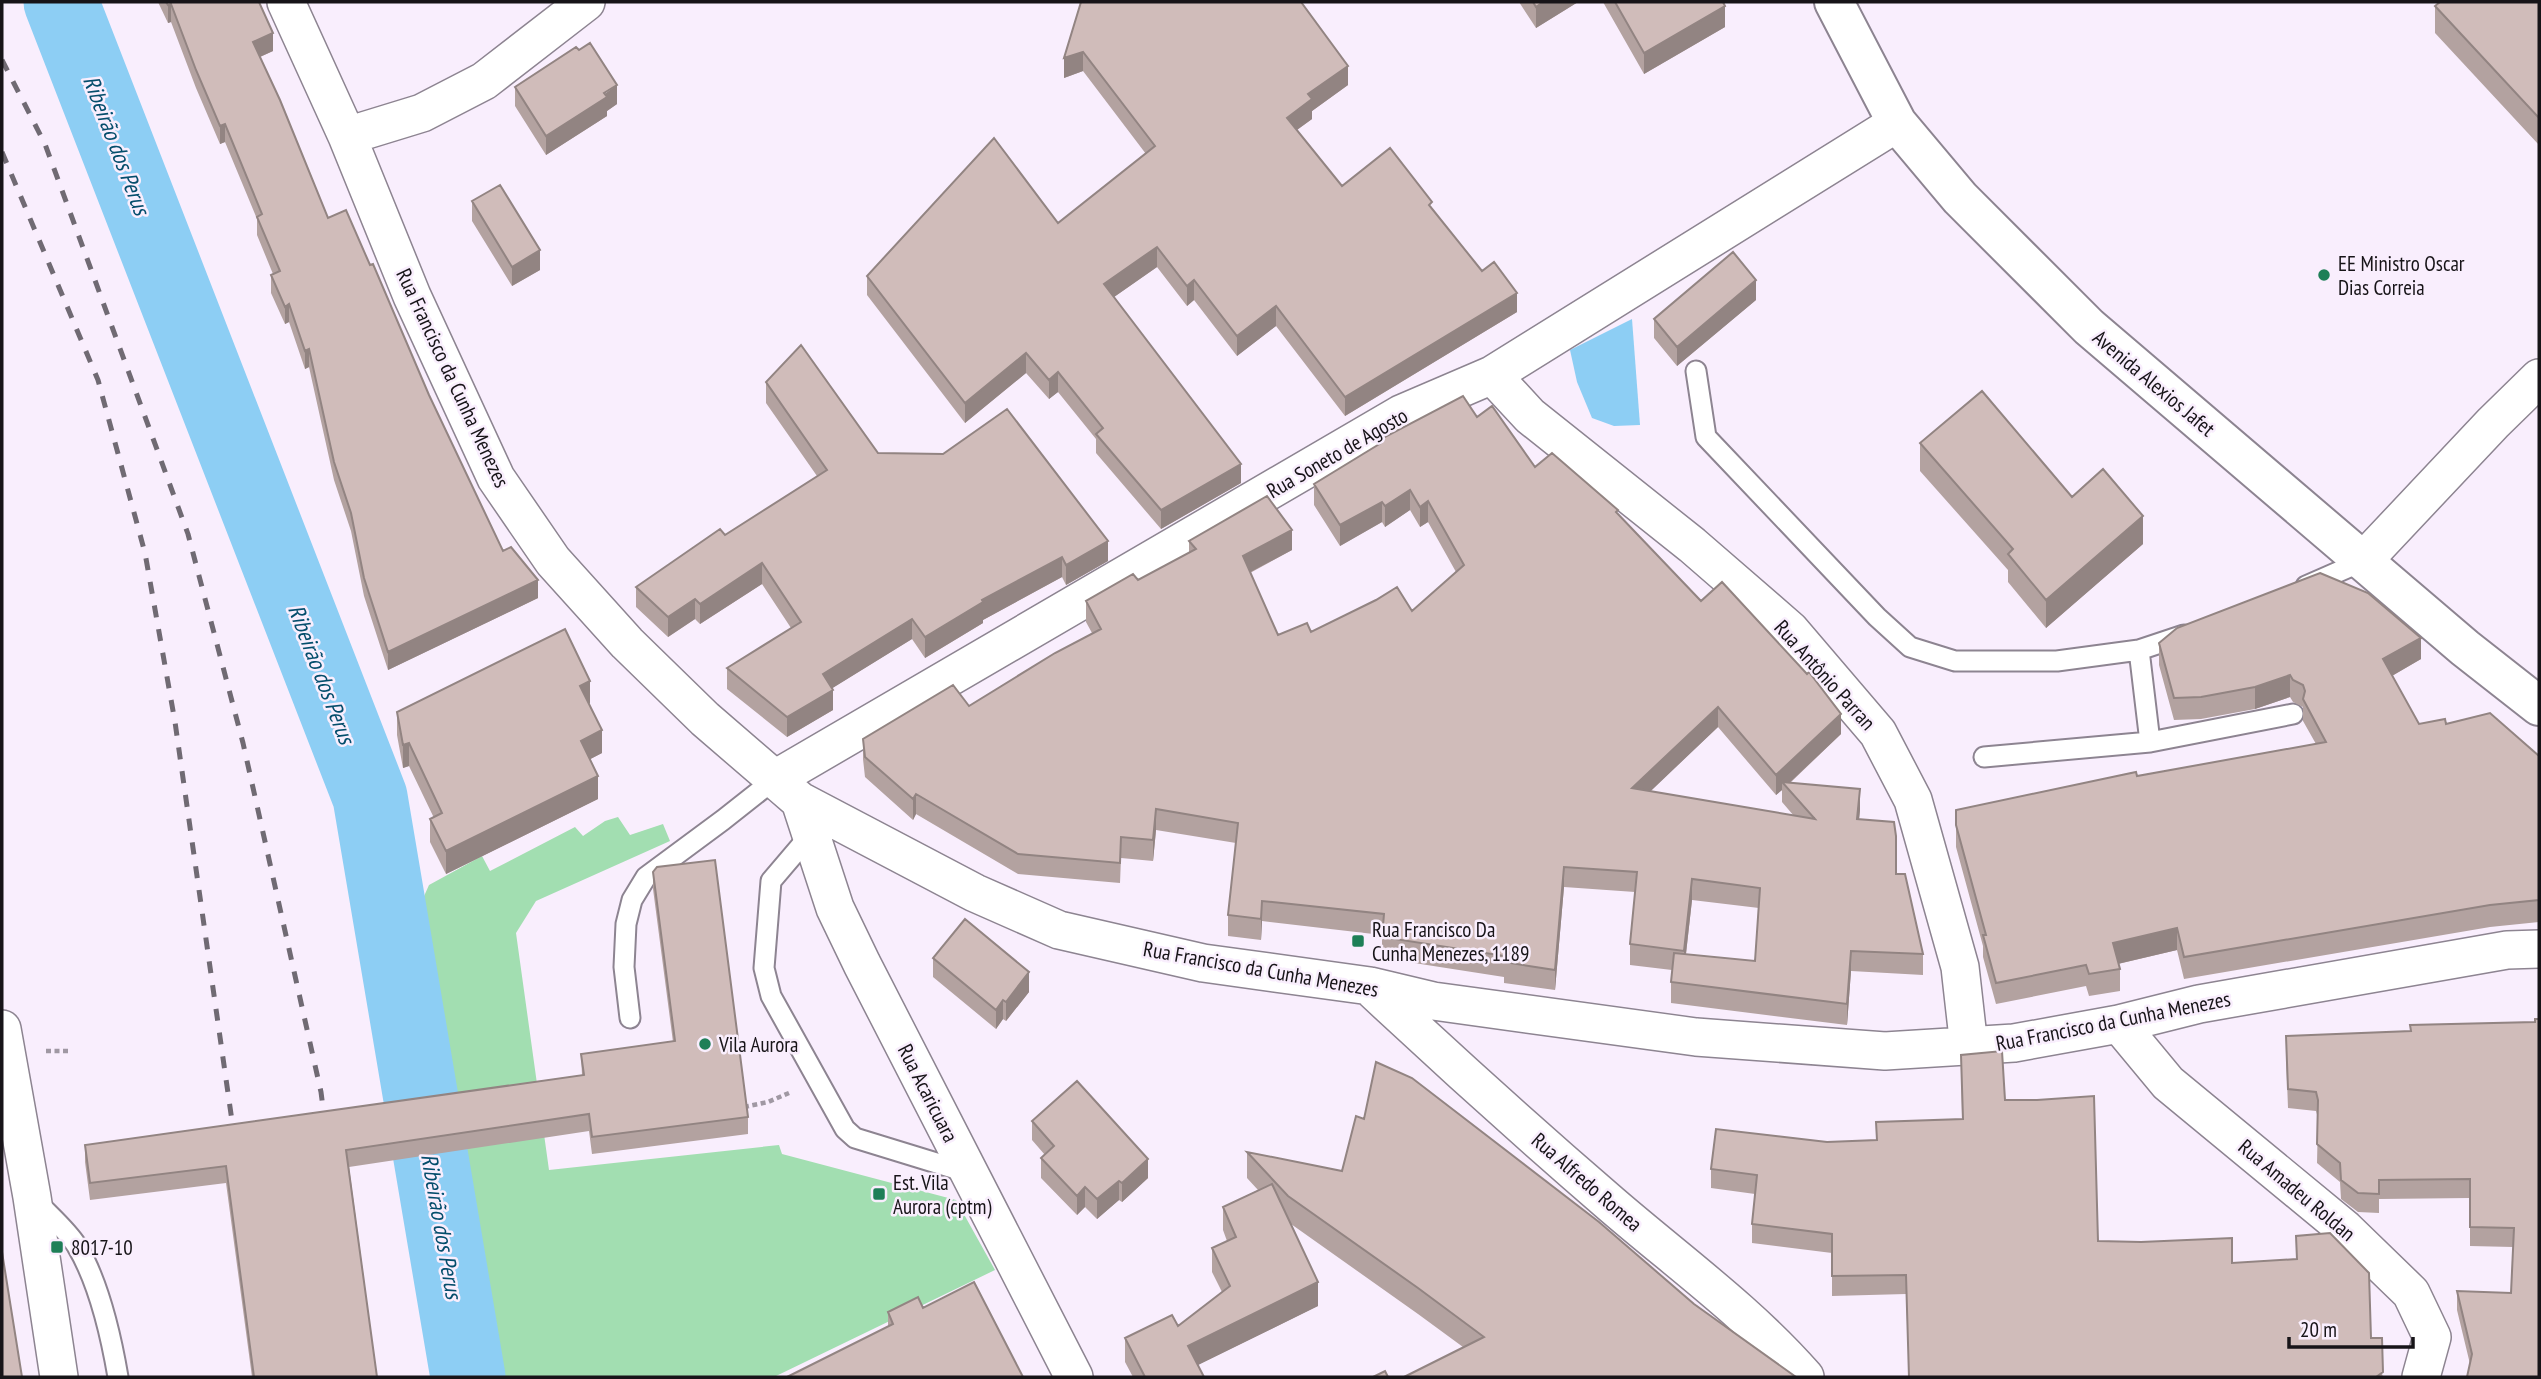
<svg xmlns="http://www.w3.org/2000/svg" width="2541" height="1379" font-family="'PT Sans Narrow',sans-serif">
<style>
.green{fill:#a2deb1}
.water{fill:#8dcef4}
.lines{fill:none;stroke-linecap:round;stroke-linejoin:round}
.river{stroke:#8dcef4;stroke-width:75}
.service-casing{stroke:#8d8491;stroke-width:23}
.minor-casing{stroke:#8d8491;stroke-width:40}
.secondary-casing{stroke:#8d8491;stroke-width:42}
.path{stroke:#a098a3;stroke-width:4.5;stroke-dasharray:5 3.5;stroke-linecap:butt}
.service{stroke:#fff;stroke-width:19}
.minor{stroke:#fff;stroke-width:37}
.secondary{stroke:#fff;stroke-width:38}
.rail{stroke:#706a73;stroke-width:5;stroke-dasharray:12 12;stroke-linecap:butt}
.wall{fill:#b3a2a0;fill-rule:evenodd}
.shaded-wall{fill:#928482}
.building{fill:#d0bcba;stroke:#928482;stroke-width:2}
.poi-dot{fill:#1e7f57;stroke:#f9eefd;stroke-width:2.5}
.labels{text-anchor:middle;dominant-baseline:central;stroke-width:5;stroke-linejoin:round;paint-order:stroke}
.poi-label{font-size:21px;fill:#171418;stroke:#f9eefd;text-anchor:start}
.street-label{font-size:21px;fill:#171418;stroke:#f9eefd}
.water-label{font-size:23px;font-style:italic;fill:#044d6c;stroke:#f9eefd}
</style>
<rect width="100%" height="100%" fill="#f9eefd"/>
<!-- green -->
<path class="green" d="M 618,817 L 630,835 L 663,824 L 670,841 L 536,901 L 516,933 L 549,1170 L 779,1145 L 782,1154 L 956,1200 L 995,1270 L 774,1377 L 480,1377 L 417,912 L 429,885 L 482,856 L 490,871 L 575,827 L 583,836 L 605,821 Z"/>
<!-- water -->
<path class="water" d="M 1632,319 L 1640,425 L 1614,426 L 1592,418 L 1577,382 L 1570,350 Z"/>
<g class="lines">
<!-- river -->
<path class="river" d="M 61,2 L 370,797 L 468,1377"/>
<defs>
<path id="service" d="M 1696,371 L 1706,437 L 1877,617 L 1910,647 L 1955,661 L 2057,661 L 2139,650 L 2184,635
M 2306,586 L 2363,561
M 2139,650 L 2150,742 L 2293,714
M 1984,757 L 2150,742
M 811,834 L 771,881 L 764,968 L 771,996 L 845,1129 L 855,1138 L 969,1173
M 630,1018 L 624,967 L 626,924 L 632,900 L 646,877 L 723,820 L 775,779
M 36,1201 C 49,1215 67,1230 77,1246 C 99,1283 111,1336 118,1377"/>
<path id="minor" d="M 286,2 L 347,136 L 412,296 L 496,478 L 553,561 L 627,643 L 705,719 L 800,801 L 975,893 L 1059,930 L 1203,963 L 1370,986 L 1433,1001 L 1696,1037 L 1885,1051 L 2014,1043 L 2119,1024 L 2199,1004 L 2507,950 L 2539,949
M 347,136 L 422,113 L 484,81 L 586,2
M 1492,375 L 1530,416 L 1692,545 L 1790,630 L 1878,733 L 1913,800 L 1960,967 L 1969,1047
M 2363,561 L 2493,423 L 2539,378
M 775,779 L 1401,414 L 1492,375 L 1897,123
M 800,801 L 835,908 L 862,964 L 1074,1377
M 1371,988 C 1450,1062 1530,1134 1611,1204 C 1677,1261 1748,1312 1805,1377
M 2119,1024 L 2168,1083 L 2345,1229 L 2411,1293 L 2432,1337 L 2421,1377
M 2,1029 L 32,1197 L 59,1377"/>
<path id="secondary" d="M 1834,2 L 1897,123 L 1960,198 L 2089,327 L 2465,648 L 2539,706"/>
</defs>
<!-- service casing -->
<use href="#service" class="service-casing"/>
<!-- minor casing -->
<use href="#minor" class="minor-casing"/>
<!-- secondary casing -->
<use href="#secondary" class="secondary-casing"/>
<!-- path -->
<path class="path" d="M 46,1051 L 70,1051
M 744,1107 L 768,1102 L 789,1093"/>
<!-- service -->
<use href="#service" class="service"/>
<!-- minor -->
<use href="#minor" class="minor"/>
<!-- secondary -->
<use href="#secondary" class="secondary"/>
<!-- rail -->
<path class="rail" d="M 2,60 L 45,144 L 188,534 L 243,743 L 321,1092 L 326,1131
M 2,152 L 98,380 L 145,553 L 175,722 L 235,1142"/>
</g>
<!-- wall -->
<path class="wall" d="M 158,2 L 259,2 L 273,51 L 260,57 L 328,218 L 370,265 L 429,395 L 503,551 L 538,598 L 388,670 L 364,596 L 351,531 L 334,480 L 309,367 L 305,369 L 289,322 L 285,324 L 271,293 L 271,275 L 273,274 L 257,235 L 257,219 L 225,142 L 220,144 L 196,88 L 171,22 L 168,23 Z
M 1081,2 L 1348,85 L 1312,111 L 1312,119 L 1297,130 L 1342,186 L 1432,209 L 1482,271 L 1517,312 L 1345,416 L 1276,326 L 1237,356 L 1194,300 L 1187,306 L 1157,267 L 1114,297 L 1241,483 L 1161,529 L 1096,453 L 1096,439 L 1058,392 L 1049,399 L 1026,373 L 965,423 L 867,295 L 867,276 L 1058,223 L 1146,154 L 1083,71 L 1064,78 Z
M 1519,2 L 1578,2 L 1536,28 Z
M 1603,2 L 1723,2 L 1725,27 L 1644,74 Z
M 2539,2 L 2539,145 L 2435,33 L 2435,6 Z
M 515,87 L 617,104 L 607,111 L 607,116 L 546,155 L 515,106 Z
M 472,201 L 540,270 L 512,286 L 472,221 Z
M 1756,300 L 1677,366 L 1654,338 L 1654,319 Z
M 766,382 L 878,453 L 1108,561 L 1066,585 L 1062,577 L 983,620 L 983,623 L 925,658 L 912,639 L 832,688 L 833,710 L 787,737 L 727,689 L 727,668 L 791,628 L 762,584 L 700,624 L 695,619 L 668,637 L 636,607 L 636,587 L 725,535 L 817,476 L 766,403 Z
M 1477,417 L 1535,467 L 1618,514 L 1701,601 L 1841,734 L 1790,783 L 1860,810 L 1859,819 L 1896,874 L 1923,954 L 1923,975 L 1851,971 L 1847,1025 L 1671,1003 L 1671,982 L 1672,970 L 1630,965 L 1630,944 L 1635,892 L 1564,887 L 1555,990 L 1504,983 L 1504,977 L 1382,958 L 1382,935 L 1262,921 L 1261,940 L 1228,936 L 1228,915 L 1236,843 L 1156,830 L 1153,861 L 1121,858 L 1120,883 L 1018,874 L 916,814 L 913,820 L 865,777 L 863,759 L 863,739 L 969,706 L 1092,633 L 1086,622 L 1086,601 L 1138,580 L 1189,553 L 1189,541 L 1292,550 L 1250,573 L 1278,635 L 1311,632 L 1412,611 L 1456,572 L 1428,522 L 1420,527 L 1410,510 L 1385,527 L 1382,522 L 1340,546 L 1314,505 L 1314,484 L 1379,445 L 1379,440 ZM 1718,727 L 1776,795 L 1782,790 L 1782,802 L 1794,816 L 1650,791 ZM 1692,900 L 1759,908 L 1755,961 L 1686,954 Z
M 1920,443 L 2072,497 L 2143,544 L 2046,628 L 2008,582 L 2008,570 L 1920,471 Z
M 2159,643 L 2421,659 L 2392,676 L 2419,724 L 2446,724 L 2539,756 L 2539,922 L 2490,927 L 2184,979 L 2177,950 L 2118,964 L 2120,969 L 2120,991 L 2089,996 L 2086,986 L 1996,1004 L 1983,957 L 1983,946 L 1956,847 L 1956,810 L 2316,744 L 2303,721 L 2303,707 L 2293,702 L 2290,697 L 2255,709 L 2201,719 L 2174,720 L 2159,665 Z
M 590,703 L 589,704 L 602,753 L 590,759 L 598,799 L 446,874 L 430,842 L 430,819 L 434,818 L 409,766 L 403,768 L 397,735 L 397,712 Z
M 653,872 L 748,1117 L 748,1134 L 592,1154 L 589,1131 L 349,1167 L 377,1377 L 252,1377 L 226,1183 L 90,1200 L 85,1162 L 85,1145 L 582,1075 L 581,1054 L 673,1042 L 653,889 Z
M 933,958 L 1029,992 L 1006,1021 L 1003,1019 L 996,1029 L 933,977 Z
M 2535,1022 L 2539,1377 L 2470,1364 L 2457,1310 L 2457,1291 L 2511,1293 L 2513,1247 L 2470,1246 L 2470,1198 L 2379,1199 L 2379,1213 L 2358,1212 L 2341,1199 L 2340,1182 L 2317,1163 L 2318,1118 L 2316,1111 L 2288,1108 L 2286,1055 L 2286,1036 L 2410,1031 Z
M 1961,1055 L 2005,1100 L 2098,1241 L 2232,1263 L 2296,1259 L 2296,1236 L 2371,1338 L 2383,1377 L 1909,1377 L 1906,1294 L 1832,1296 L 1832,1253 L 1752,1243 L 1752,1224 L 1755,1194 L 1711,1188 L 1711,1169 L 1827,1142 L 1876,1140 L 1876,1122 L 1962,1119 Z
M 1032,1121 L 1148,1178 L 1122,1202 L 1119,1200 L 1097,1219 L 1085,1207 L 1077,1215 L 1041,1178 L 1041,1158 L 1045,1155 L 1032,1140 Z
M 1247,1152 L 1694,1304 L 1463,1347 L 1418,1314 L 1291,1224 L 1318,1306 L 1197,1365 L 1204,1377 L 1133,1377 L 1125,1362 L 1125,1338 L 1178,1326 L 1222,1292 L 1212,1272 L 1212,1248 L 1227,1241 L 1223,1230 L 1223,1207 L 1258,1190 L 1247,1178 Z
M 923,1308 L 888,1326 L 888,1312 Z"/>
<!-- shaded-wall -->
<path class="shaded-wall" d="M 1543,2 L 1578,2 L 1536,28 L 1536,7 Z
M 171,4 L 171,22 L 168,23 L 168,5 Z
M 1725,6 L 1725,27 L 1644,74 L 1644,53 Z
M 273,33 L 273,51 L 253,60 L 253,42 Z
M 1083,52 L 1083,71 L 1064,78 L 1064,58 Z
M 1348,66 L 1348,85 L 1312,111 L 1312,119 L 1287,137 L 1287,118 L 1308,94 Z
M 617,85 L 617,104 L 607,111 L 607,116 L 546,155 L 546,136 Z
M 225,124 L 225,142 L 220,144 L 220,126 Z
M 1157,247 L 1157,267 L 1104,304 L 1104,284 Z
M 540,250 L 540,270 L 512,286 L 512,267 Z
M 1194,280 L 1194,300 L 1187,306 L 1187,286 Z
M 1756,280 L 1756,300 L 1677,366 L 1677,347 Z
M 1517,293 L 1517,312 L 1345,416 L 1345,397 Z
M 289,304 L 289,322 L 285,324 L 285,307 Z
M 1276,306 L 1276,326 L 1237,356 L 1237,336 Z
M 309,349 L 309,367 L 305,369 L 305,351 Z
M 1026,353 L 1026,373 L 965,423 L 965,403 Z
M 1058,372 L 1058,392 L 1049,399 L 1049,380 Z
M 1241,464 L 1241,483 L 1161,529 L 1161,510 Z
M 1410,490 L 1410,510 L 1385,527 L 1385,506 Z
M 1428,501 L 1428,522 L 1420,527 L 1420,507 Z
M 1382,502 L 1382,522 L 1340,546 L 1340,525 Z
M 2143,516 L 2143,544 L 2046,628 L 2046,600 Z
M 1292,530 L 1292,550 L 1243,576 L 1243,556 Z
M 1108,541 L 1108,561 L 1066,585 L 1066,565 Z
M 1062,557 L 1062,577 L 983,620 L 983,623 L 925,658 L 925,637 L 982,600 Z
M 762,563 L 762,584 L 700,624 L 700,604 Z
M 538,580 L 538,598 L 388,670 L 388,652 Z
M 695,599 L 695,619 L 668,637 L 668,617 Z
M 912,619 L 912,639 L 823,694 L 823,674 Z
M 2421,638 L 2421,659 L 2383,681 L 2383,659 Z
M 2290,675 L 2290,697 L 2255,709 L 2255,687 Z
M 590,681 L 590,703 L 580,709 L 580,686 Z
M 833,690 L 833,710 L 787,737 L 787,717 Z
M 1718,707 L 1718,727 L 1632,809 L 1632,788 Z
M 1841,714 L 1841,734 L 1786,786 L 1782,782 L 1782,790 L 1776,795 L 1776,775 Z
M 602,730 L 602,753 L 581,764 L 581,741 Z
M 409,743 L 409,766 L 403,768 L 403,745 Z
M 598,776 L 598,799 L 446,874 L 446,851 Z
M 1860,789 L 1860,810 L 1857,840 L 1857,819 Z
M 916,794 L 916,814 L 913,820 L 913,799 Z
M 1156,809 L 1156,830 L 1153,861 L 1153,840 Z
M 1564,867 L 1564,887 L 1555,990 L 1555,970 Z
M 1692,879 L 1692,900 L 1684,971 L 1684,951 Z
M 1262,901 L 1262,921 L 1261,940 L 1261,919 Z
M 2177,928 L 2177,950 L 2113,965 L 2113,943 Z
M 1851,951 L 1851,971 L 1847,1025 L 1847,1004 Z
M 1029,972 L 1029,992 L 1006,1021 L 1006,1002 Z
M 1003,1000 L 1003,1019 L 996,1029 L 996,1010 Z
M 1148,1159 L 1148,1178 L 1122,1202 L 1122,1183 Z
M 1119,1181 L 1119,1200 L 1097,1219 L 1097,1199 Z
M 1085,1187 L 1085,1207 L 1077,1215 L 1077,1196 Z
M 1318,1282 L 1318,1306 L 1188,1370 L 1188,1346 Z"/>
<!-- building -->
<path class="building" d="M 166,2 L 259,2 L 273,33 L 253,42 L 280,100 L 328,218 L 346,210 L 370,265 L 373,264 L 429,395 L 503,551 L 511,547 L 538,580 L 388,652 L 364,578 L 351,513 L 334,462 L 309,349 L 305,351 L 289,304 L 285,307 L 271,275 L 280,271 L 257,217 L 262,214 L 225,124 L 220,126 L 196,70 L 171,4 L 168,5 Z
M 1081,2 L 1301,2 L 1348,66 L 1308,94 L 1312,99 L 1287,118 L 1342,186 L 1390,148 L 1432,202 L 1429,205 L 1482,271 L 1494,262 L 1517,293 L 1345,397 L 1276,306 L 1237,336 L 1194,280 L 1187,286 L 1157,247 L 1104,284 L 1241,464 L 1161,510 L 1096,434 L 1103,428 L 1058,372 L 1049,380 L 1026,353 L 965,403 L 867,276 L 994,138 L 1058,223 L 1155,146 L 1083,52 L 1064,58 Z
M 1533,2 L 1543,2 L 1536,7 Z
M 1615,2 L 1723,2 L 1725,6 L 1644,53 Z
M 2440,2 L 2539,2 L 2539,118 L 2435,6 Z
M 590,43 L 617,85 L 604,93 L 607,97 L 546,136 L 515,87 L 576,47 L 579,50 Z
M 500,185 L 540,250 L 512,267 L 472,201 Z
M 1733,252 L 1756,280 L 1677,347 L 1654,319 Z
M 801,345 L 878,453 L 943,454 L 1007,409 L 1108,541 L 1066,565 L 1062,557 L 982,600 L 983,602 L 925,637 L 912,619 L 823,674 L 833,690 L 787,717 L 727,668 L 801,622 L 762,563 L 700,604 L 695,599 L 668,617 L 636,587 L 720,529 L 725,535 L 827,470 L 766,382 Z
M 1982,391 L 2072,497 L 2103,469 L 2143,516 L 2046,600 L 2008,554 L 2013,549 L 1920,443 Z
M 1463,396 L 1477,417 L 1492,406 L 1535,467 L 1552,453 L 1618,510 L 1616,512 L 1701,601 L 1722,582 L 1807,674 L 1809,672 L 1841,714 L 1776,775 L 1718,707 L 1632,788 L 1815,819 L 1782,782 L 1860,789 L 1857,819 L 1894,822 L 1896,836 L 1896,874 L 1905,874 L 1923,954 L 1851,951 L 1847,1004 L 1671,982 L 1674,953 L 1755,961 L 1760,888 L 1692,879 L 1684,951 L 1630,944 L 1637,872 L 1564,867 L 1555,970 L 1504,962 L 1505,956 L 1382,937 L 1384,914 L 1262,901 L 1261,919 L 1228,915 L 1238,823 L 1156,809 L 1153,840 L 1121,837 L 1120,863 L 1018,854 L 916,794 L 913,799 L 865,757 L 863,739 L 953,685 L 969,706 L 1055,653 L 1101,629 L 1086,601 L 1133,574 L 1138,580 L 1196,549 L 1189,541 L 1267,496 L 1292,530 L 1243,556 L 1278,635 L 1307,623 L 1311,632 L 1376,600 L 1397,587 L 1412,611 L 1464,565 L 1428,501 L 1420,507 L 1410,490 L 1385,506 L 1382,502 L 1340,525 L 1314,484 L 1381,443 L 1379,440 Z
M 2320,573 L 2368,593 L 2421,638 L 2383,659 L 2419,724 L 2445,719 L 2446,724 L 2490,713 L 2539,756 L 2539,900 L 2490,905 L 2184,957 L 2177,928 L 2113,943 L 2120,969 L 2089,974 L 2086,965 L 1996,983 L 1983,935 L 1986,935 L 1956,825 L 1956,810 L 2136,772 L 2137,776 L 2326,742 L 2303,699 L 2305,691 L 2303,685 L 2293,680 L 2290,675 L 2255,687 L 2201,697 L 2174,698 L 2159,643 L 2177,628 Z
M 565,629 L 590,681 L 580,686 L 602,730 L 581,741 L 598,776 L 446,851 L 430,819 L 442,813 L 409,743 L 403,745 L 397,712 Z
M 715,860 L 748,1117 L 592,1137 L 589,1114 L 346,1150 L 377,1377 L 254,1377 L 226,1166 L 90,1183 L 85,1145 L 584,1075 L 581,1054 L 675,1041 L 653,872 L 657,867 Z
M 965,919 L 1029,972 L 1006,1002 L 1003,1000 L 996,1010 L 933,958 Z
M 2535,1019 L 2539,1019 L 2539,1377 L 2467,1377 L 2472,1354 L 2457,1291 L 2511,1293 L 2514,1228 L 2470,1227 L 2470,1179 L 2379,1180 L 2379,1194 L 2358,1193 L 2341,1180 L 2340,1163 L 2317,1144 L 2318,1100 L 2316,1092 L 2288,1089 L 2286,1036 L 2411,1031 L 2410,1025 L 2535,1022 Z
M 2002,1051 L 2005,1100 L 2037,1100 L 2094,1096 L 2098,1241 L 2141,1242 L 2232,1238 L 2232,1263 L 2297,1259 L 2296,1236 L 2330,1233 L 2369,1273 L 2371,1338 L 2382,1338 L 2383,1372 L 2376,1377 L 1909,1377 L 1906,1275 L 1832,1276 L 1832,1234 L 1752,1224 L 1757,1175 L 1711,1169 L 1716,1129 L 1827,1142 L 1877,1140 L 1876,1122 L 1963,1119 L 1961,1055 Z
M 1376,1062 L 1412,1078 L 1599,1222 L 1694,1304 L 1796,1377 L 1404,1377 L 1484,1337 L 1418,1288 L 1288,1196 L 1247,1152 L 1342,1171 L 1356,1116 L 1364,1119 Z
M 1077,1081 L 1148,1159 L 1122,1183 L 1119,1181 L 1097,1199 L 1085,1187 L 1077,1196 L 1041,1158 L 1054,1146 L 1032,1121 Z
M 1272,1184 L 1318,1282 L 1188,1346 L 1204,1377 L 1145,1377 L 1125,1338 L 1172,1315 L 1178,1326 L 1230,1286 L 1212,1248 L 1236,1237 L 1223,1207 Z
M 2,1252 L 22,1377 L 2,1377 Z
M 974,1282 L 1023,1377 L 787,1377 L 893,1324 L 888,1312 L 918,1297 L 923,1308 Z
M 1385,1371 L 1388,1377 L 1373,1377 Z"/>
<!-- markers -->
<g class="poi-dot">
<circle cx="2324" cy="275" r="7"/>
<rect x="1351" y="934" width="14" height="14" rx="3.5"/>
<circle cx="705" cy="1044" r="7"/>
<rect x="872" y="1187" width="14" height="14" rx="3.5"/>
<rect x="50" y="1240" width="14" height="14" rx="3.5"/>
</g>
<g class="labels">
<!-- poi labels -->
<g class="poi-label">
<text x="2338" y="263">EE Ministro Oscar<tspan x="2338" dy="24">Dias Correia</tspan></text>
<text x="1372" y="929">Rua Francisco Da<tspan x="1372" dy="24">Cunha Menezes, 1189</tspan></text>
<text x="719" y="1044">Vila Aurora</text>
<text x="893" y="1182">Est. Vila<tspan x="893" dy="24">Aurora (cptm)</tspan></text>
<text x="71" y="1247">8017-10</text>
</g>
<!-- street labels -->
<g class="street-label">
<text transform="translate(453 378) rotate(65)">Rua Francisco da Cunha Menezes</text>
<text transform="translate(2154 383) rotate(40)">Avenida Alexios Jafet</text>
<text transform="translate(1337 453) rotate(-30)">Rua Soneto de Agosto</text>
<text transform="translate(1825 675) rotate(48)">Rua Antônio Parran</text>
<text transform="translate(1261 969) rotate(10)">Rua Francisco da Cunha Menezes</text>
<text transform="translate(2113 1021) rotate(-11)">Rua Francisco da Cunha Menezes</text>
<text transform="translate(928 1093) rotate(63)">Rua Acaricuara</text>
<text transform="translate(1587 1182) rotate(41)">Rua Alfredo Romea</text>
<text transform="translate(2297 1190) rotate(40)">Rua Amadeu Roldan</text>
</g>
<!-- water labels -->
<g class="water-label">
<text transform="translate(117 145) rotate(69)">Ribeirão dos Perus</text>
<text transform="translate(322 674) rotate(69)">Ribeirão dos Perus</text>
<text transform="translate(442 1226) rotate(80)">Ribeirão dos Perus</text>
</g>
</g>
<!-- border -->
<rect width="2541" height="1379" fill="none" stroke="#171418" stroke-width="7"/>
<!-- scale -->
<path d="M2289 1337v10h124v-10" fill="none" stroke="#171418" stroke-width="3.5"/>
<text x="2300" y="1337" font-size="21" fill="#171418" stroke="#f9eefd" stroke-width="5" paint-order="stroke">20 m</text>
</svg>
